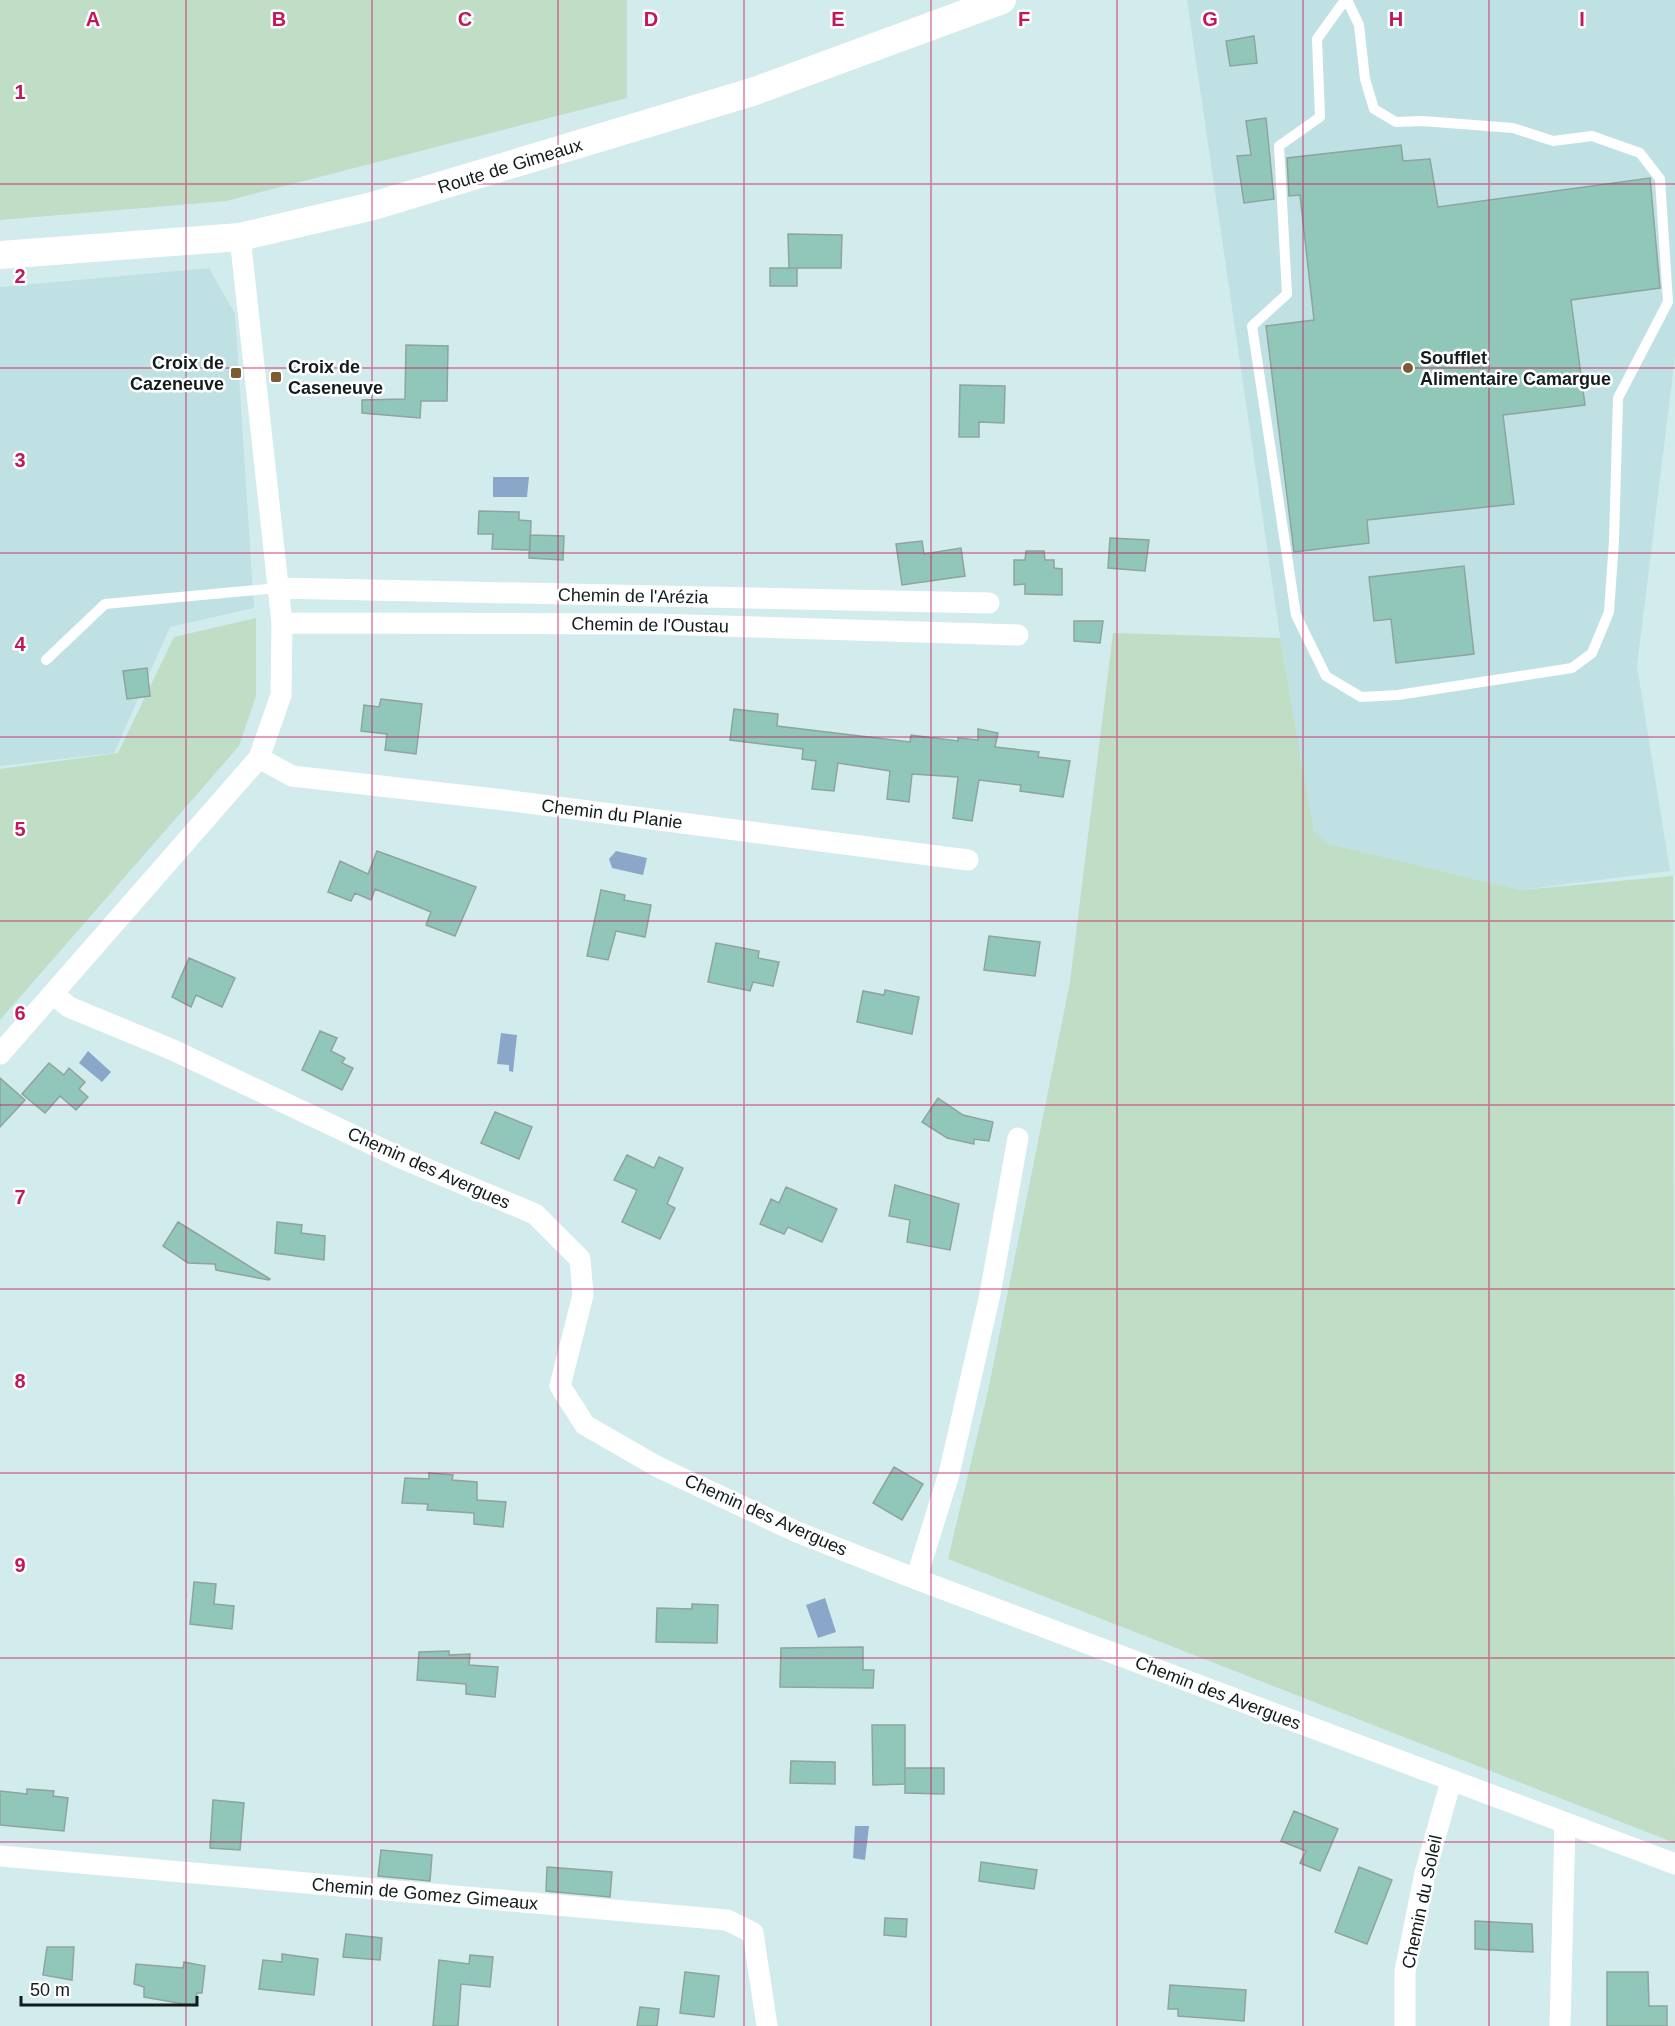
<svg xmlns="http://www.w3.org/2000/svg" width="1675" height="2026" font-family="Arial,sans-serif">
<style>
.built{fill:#bfe1e4}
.green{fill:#c0ddc6}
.water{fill:#8aa6c9}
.building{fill:#91c7b9;stroke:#8ea49e;stroke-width:1.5}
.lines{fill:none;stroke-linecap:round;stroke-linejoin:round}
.lane{stroke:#fff;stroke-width:10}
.street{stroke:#fff;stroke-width:21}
.secondary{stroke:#fff;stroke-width:28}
.grid{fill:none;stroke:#c2185b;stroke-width:1.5;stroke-opacity:0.55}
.poi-dot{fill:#7b5c31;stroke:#fff;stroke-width:2}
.labels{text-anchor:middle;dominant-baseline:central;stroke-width:5;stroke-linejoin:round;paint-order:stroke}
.street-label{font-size:18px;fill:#131c1d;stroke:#fff}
.poi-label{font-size:18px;font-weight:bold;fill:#131c1d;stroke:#fff;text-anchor:start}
.grid-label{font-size:20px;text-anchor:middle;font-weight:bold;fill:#c2185b;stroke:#fff;stroke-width:5;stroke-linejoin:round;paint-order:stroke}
</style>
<rect width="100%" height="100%" fill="#d2ebed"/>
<!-- built -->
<path class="built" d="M 1187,0 L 1675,0 L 1675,357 L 1637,666 L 1670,871 L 1521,890 L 1329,844 L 1314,833 L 1281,643 Z
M 209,268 L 235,314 L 254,608 L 170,627 L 114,753 L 0,766 L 0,287 Z"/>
<!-- green -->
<path class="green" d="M 0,0 L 627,0 L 627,98 L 226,201 L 0,220 Z
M 256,618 L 256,696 L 239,746 L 0,1020 L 0,769 L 118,753 L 174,637 Z
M 1113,633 L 1280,638 L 1314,832 L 1329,844 L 1521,890 L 1673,876 L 1675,1843 L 948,1559 L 988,1391 L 1070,982 Z"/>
<!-- water -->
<path class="water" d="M 493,477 L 529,477 L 527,497 L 493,497 Z
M 616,851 L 647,858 L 643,875 L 612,868 L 609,859 Z
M 501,1033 L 517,1035 L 513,1072 L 509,1071 L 509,1065 L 497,1064 Z
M 88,1051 L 111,1072 L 102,1082 L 79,1063 Z
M 825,1598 L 836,1632 L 818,1638 L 806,1605 Z
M 855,1826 L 869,1826 L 865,1860 L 853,1858 Z"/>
<!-- building -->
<path class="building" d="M 1254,36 L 1257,63 L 1230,66 L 1226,41 Z
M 1266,118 L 1274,199 L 1244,203 L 1237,156 L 1251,155 L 1246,121 Z
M 1401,145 L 1403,161 L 1430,159 L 1438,207 L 1650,178 L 1660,288 L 1571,300 L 1585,405 L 1503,415 L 1514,504 L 1367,520 L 1369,543 L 1294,552 L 1266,326 L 1314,320 L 1300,195 L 1289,196 L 1287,158 Z
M 788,234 L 842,235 L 841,268 L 789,268 Z
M 770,268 L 797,268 L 797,286 L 770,286 Z
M 406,345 L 448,346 L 447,401 L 421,401 L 420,418 L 362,413 L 362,400 L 405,399 Z
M 960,385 L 1005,386 L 1004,423 L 979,422 L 979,437 L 959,437 Z
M 479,511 L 519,512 L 519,520 L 531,521 L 530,550 L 492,549 L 493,534 L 478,534 Z
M 530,535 L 564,536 L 563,560 L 529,558 Z
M 1110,538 L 1149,540 L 1145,571 L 1108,568 Z
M 922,541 L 924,554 L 961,548 L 965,576 L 902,585 L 896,544 Z
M 1026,551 L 1044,551 L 1045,560 L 1054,560 L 1054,568 L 1062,569 L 1062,595 L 1025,594 L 1025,584 L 1014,585 L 1014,560 L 1025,560 Z
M 1464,566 L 1474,654 L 1396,663 L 1391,619 L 1374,621 L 1369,577 Z
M 1074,621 L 1103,621 L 1100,643 L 1074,641 Z
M 147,668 L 150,696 L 127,699 L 123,671 Z
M 381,699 L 422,704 L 416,754 L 385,750 L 387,734 L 361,731 L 364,705 L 379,707 Z
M 734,709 L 778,714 L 777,726 L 910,742 L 911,735 L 958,741 L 958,738 L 978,740 L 978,729 L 998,733 L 995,747 L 1039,752 L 1038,757 L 1070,761 L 1063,797 L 1020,791 L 1021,785 L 979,780 L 972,821 L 953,818 L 958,777 L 912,774 L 909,802 L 887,799 L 890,771 L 838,763 L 834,791 L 812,789 L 816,761 L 802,759 L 803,749 L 730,740 Z
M 377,851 L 476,887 L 455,936 L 426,925 L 431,912 L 375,889 L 371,900 L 355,893 L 351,901 L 328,892 L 340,861 L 368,874 Z
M 601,890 L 625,895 L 624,900 L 651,905 L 645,937 L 616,931 L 608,960 L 587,956 Z
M 989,936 L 1040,942 L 1035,976 L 984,970 Z
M 716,943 L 759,951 L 758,958 L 779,962 L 773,986 L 753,982 L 750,991 L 708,982 Z
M 189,958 L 235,978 L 222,1007 L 196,995 L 191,1007 L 172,997 Z
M 885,990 L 919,997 L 912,1034 L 857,1022 L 863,991 L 884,995 Z
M 320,1031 L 337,1038 L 331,1051 L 345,1058 L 342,1063 L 353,1068 L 342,1090 L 302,1070 Z
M 49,1063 L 64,1075 L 69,1068 L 85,1082 L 79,1089 L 88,1097 L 76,1110 L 60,1096 L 45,1113 L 22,1094 Z
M 0,1078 L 25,1100 L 0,1127 Z
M 938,1098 L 963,1115 L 993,1122 L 989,1141 L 974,1139 L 974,1144 L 947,1138 L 922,1122 Z
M 495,1112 L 532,1127 L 519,1159 L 481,1143 Z
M 627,1155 L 654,1168 L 659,1157 L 683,1168 L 667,1204 L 675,1208 L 660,1239 L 622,1222 L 637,1190 L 614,1180 Z
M 895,1185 L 959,1204 L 950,1250 L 907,1242 L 910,1220 L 889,1216 Z
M 786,1187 L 837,1209 L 822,1242 L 788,1227 L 784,1234 L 760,1224 L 771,1199 L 779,1203 Z
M 178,1222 L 270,1279 L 269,1280 L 216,1270 L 215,1264 L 188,1263 L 163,1246 Z
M 277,1222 L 302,1225 L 301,1233 L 325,1236 L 324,1260 L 275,1253 Z
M 894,1467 L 923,1484 L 902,1520 L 873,1503 Z
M 429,1473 L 453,1475 L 452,1480 L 477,1482 L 477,1500 L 506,1502 L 503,1527 L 474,1524 L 474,1513 L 427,1510 L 428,1504 L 402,1503 L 405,1478 L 429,1479 Z
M 194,1582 L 216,1584 L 214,1604 L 234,1606 L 232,1629 L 190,1624 Z
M 692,1604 L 718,1605 L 717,1643 L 656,1642 L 657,1608 L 692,1609 Z
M 863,1647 L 863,1670 L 874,1670 L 873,1688 L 780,1687 L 781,1648 Z
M 449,1651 L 449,1655 L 470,1654 L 469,1665 L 498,1667 L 495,1697 L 466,1694 L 466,1684 L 417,1680 L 419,1652 Z
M 872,1725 L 905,1725 L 905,1784 L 873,1785 Z
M 791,1761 L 835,1762 L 835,1784 L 790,1783 Z
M 905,1768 L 944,1768 L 944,1794 L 905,1793 Z
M 27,1789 L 54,1791 L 53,1796 L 68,1798 L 64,1831 L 0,1825 L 0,1791 L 27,1794 Z
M 213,1800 L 244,1803 L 240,1850 L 210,1848 Z
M 1294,1811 L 1338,1829 L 1320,1871 L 1300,1863 L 1306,1851 L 1281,1841 Z
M 381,1850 L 432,1855 L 430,1881 L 378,1876 Z
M 981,1862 L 1037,1870 L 1034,1889 L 979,1881 Z
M 547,1867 L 612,1872 L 610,1897 L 546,1891 Z
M 1359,1867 L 1392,1880 L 1367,1944 L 1335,1932 Z
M 885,1918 L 907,1919 L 906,1937 L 884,1935 Z
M 1475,1921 L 1532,1924 L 1533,1952 L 1475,1949 Z
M 346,1934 L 382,1938 L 380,1960 L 343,1957 Z
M 47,1947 L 74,1947 L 72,1980 L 43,1975 Z
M 282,1954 L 318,1959 L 314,1995 L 259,1989 L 263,1960 L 282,1962 Z
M 470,1955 L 493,1957 L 490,1987 L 461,1984 L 458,2026 L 433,2026 L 439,1960 L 469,1964 Z
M 184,1962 L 205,1966 L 202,1993 L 197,1993 L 195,2006 L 144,1997 L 144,1987 L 134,1984 L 136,1964 L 183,1968 Z
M 685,1972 L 719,1976 L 714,2017 L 680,2013 Z
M 1607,1972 L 1648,1972 L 1649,2006 L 1667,2006 L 1667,2026 L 1607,2026 Z
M 1170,1985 L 1246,1990 L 1244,2021 L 1178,2016 L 1178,2009 L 1168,2009 Z
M 640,2007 L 659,2009 L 657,2026 L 637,2026 Z"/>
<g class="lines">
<!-- lane -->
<path class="lane" d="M 1345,0 L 1317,39 L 1320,117 L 1279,146 L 1287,294 L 1252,326 L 1296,615 L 1326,676 L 1361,697 L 1398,695 L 1572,668 L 1592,653 L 1609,612 L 1614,541 L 1618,398 L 1668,302 L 1660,179 L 1640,153 L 1592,136 L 1553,141 L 1513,128 L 1422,121 L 1396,122 L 1374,109 L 1365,79 L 1359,25 L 1347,0
M 46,660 L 105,604 L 278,588"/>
<!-- street -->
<path class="street" d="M 278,588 L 989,603
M 282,623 L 655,624 L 1018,635
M 259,758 L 292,776 L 504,800 L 968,860
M 53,994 L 69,1007 L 173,1050 L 401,1158 L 535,1214 L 580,1259 L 583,1295 L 560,1386 L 585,1425 L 658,1467 L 797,1532 L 916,1579 L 1675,1864
M 0,1054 L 259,758 L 281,695 L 282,623 L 240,237
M 916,1579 L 949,1474 L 990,1294 L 1018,1138
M 0,1856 L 727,1920 L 753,1933 L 767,2026
M 1405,2026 L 1405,1971 L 1425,1873 L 1451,1781
M 1560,2026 L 1565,1823"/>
<!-- secondary -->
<path class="secondary" d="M 0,255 L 240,237 L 373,206 L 752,92 L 1002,0"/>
</g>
<!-- grid -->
<path class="grid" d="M 186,0 L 186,2026M 372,0 L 372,2026M 558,0 L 558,2026M 744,0 L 744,2026M 931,0 L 931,2026M 1117,0 L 1117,2026M 1303,0 L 1303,2026M 1489,0 L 1489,2026M 0,184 L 1675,184M 0,368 L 1675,368M 0,553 L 1675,553M 0,737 L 1675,737M 0,921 L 1675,921M 0,1105 L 1675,1105M 0,1289 L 1675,1289M 0,1473 L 1675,1473M 0,1658 L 1675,1658M 0,1842 L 1675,1842"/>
<!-- markers -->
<g class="poi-dot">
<circle cx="1408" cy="368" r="6"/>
<rect x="230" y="367" width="12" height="12" rx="3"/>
<rect x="270" y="371" width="12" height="12" rx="3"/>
</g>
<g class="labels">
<!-- street labels -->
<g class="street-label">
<text transform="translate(510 166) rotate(-17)">Route de Gimeaux</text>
<text transform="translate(633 596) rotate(1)">Chemin de l'Arézia</text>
<text transform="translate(650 625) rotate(1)">Chemin de l'Oustau</text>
<text transform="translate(612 814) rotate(7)">Chemin du Planie</text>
<text transform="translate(429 1168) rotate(24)">Chemin des Avergues</text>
<text transform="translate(766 1515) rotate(24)">Chemin des Avergues</text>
<text transform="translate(1218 1693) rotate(21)">Chemin des Avergues</text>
<text transform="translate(425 1894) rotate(5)">Chemin de Gomez Gimeaux</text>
<text transform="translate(1422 1902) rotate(-78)">Chemin du Soleil</text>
</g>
<!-- poi labels -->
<g class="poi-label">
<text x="1420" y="358">Soufflet<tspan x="1420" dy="21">Alimentaire Camargue</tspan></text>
<text x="224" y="363" text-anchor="end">Croix de<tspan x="224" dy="21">Cazeneuve</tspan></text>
<text x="288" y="367">Croix de<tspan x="288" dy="21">Caseneuve</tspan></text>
</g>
</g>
<g class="grid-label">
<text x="93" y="26">A</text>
<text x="279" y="26">B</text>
<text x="465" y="26">C</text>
<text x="651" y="26">D</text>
<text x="838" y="26">E</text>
<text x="1024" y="26">F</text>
<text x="1210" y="26">G</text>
<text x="1396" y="26">H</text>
<text x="1582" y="26">I</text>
<text x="20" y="99">1</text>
<text x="20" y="283">2</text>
<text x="20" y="467">3</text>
<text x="20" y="651">4</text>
<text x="20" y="836">5</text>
<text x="20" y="1020">6</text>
<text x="20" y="1204">7</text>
<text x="20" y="1388">8</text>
<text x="20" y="1572">9</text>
</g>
<!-- scale -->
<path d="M21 1996v9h176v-9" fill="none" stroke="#131c1d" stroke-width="3"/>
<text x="30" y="1996" font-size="18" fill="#131c1d" stroke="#ffffff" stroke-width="4.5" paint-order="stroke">50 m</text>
</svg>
